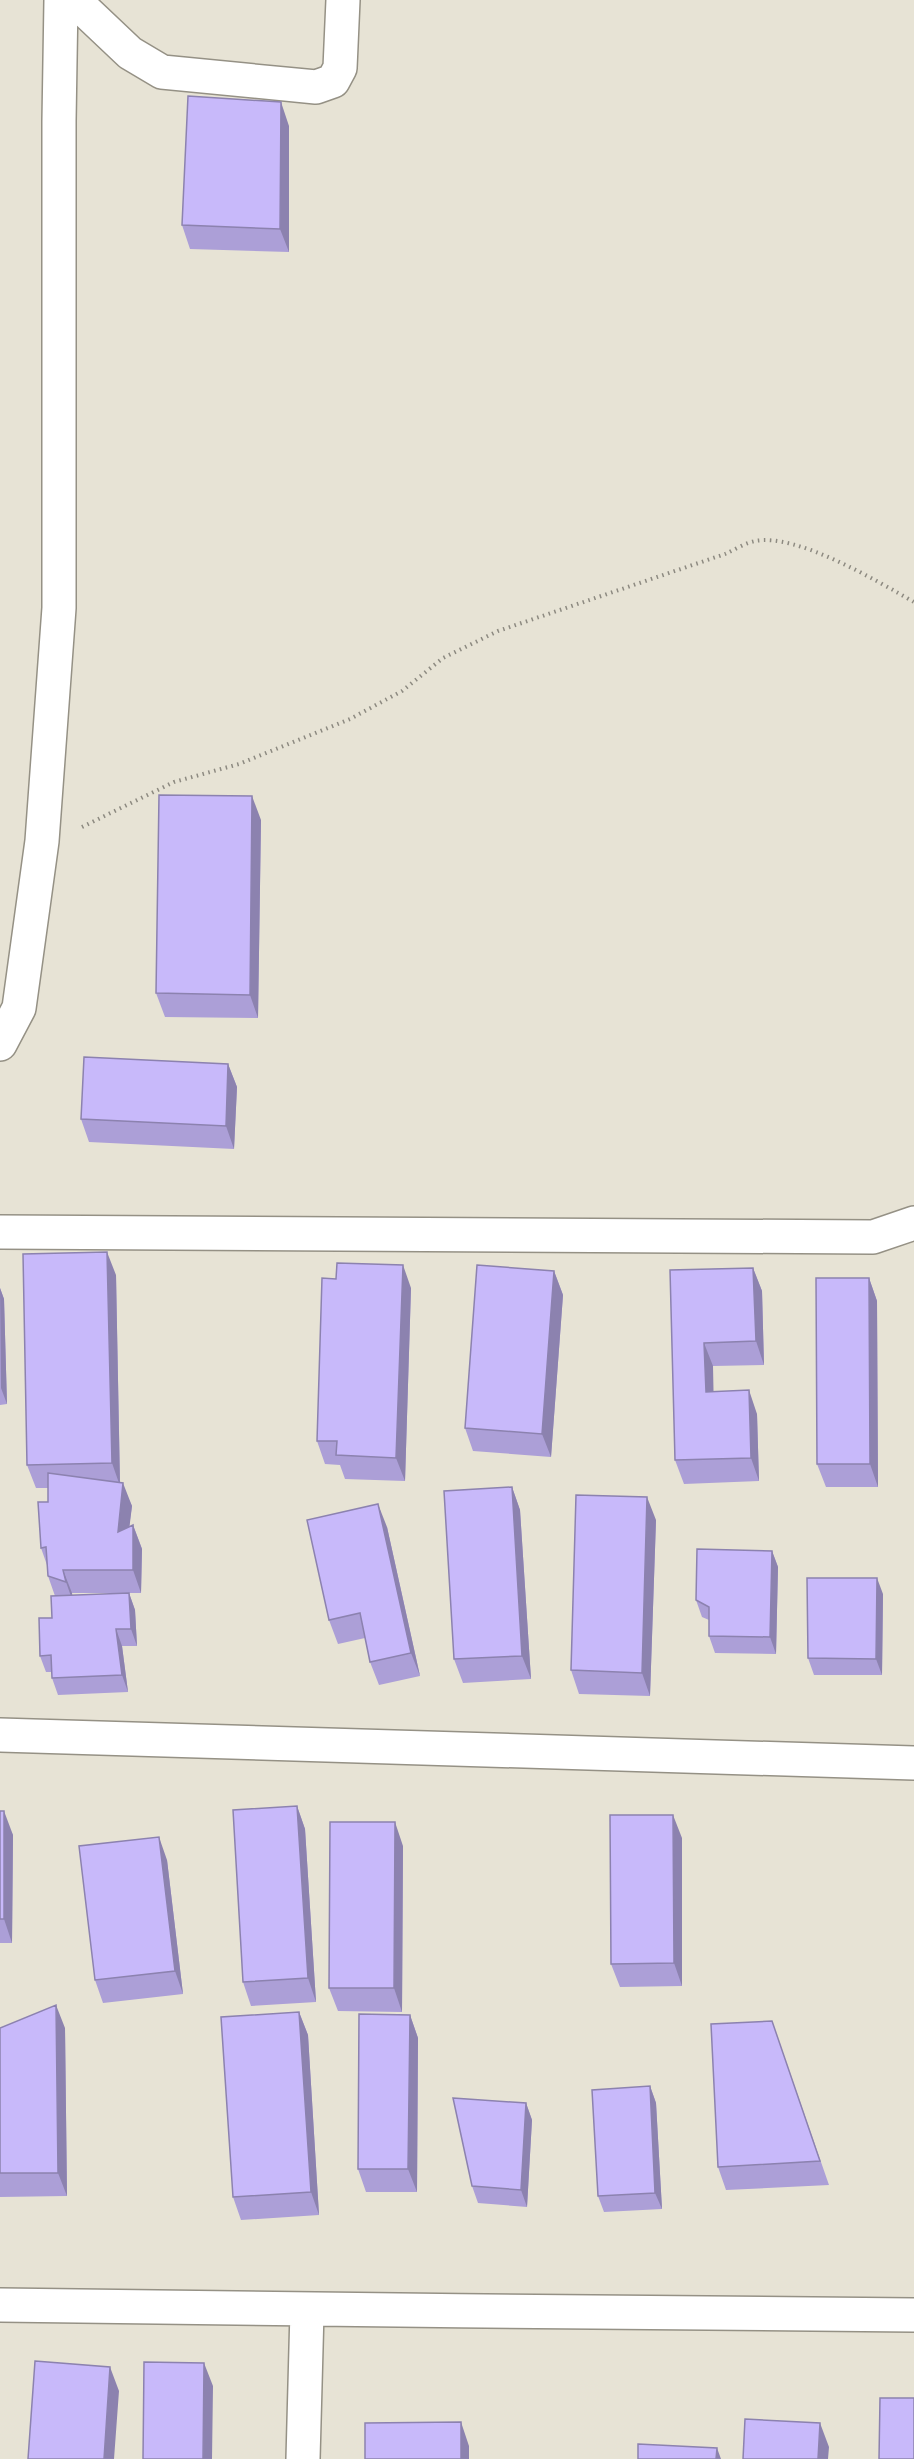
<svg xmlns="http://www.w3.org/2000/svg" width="914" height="2459" font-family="Cabin,sans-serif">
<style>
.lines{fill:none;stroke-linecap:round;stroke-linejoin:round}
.street-casing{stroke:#959185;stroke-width:36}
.path{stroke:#8d8a81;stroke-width:4;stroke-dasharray:1.5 4.5;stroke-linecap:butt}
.street{stroke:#fff;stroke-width:33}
.wall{fill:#ac9fd7;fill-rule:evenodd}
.shaded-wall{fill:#8c82af}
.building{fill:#c8b9fa;stroke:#8c82af;stroke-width:1.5}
</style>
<rect width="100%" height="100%" fill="#e7e3d5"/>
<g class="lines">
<defs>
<path id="street" d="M 74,0 L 130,53 L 162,72 L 316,87 L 333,81 L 340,68 L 343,0
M 0,1044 L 19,1008 L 42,841 L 59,608 L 59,121 L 61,0
M 0,1232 L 873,1237 L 914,1223
M 0,1735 L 914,1763
M 0,2305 C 305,2311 609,2311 914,2315
M 303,2459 L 307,2311"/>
</defs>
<!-- street casing -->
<use href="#street" class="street-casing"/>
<!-- path -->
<path class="path" d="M 82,827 L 174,782 L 239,764 L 350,719 L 402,691 L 443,658 L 498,631 L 725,554 C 734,550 745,543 755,541 C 797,533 877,581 914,602"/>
<!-- street -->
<use href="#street" class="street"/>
</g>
<!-- wall -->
<path class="wall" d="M 289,126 L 289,252 L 190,249 L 182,225 Z
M 261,820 L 258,1018 L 165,1017 L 156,993 Z
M 228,1064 L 237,1087 L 234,1149 L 89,1142 L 81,1119 Z
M 753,1268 L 762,1291 L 764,1365 L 713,1366 L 713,1392 L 757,1414 L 759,1481 L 684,1484 L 675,1460 L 670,1270 Z
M 554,1271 L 563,1295 L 551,1457 L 473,1451 L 465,1428 Z
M 116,1275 L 120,1482 L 132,1506 L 129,1527 L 133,1525 L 142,1549 L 141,1593 L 129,1593 L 135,1610 L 137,1646 L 122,1646 L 128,1692 L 58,1695 L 52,1678 L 52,1672 L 46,1672 L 40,1656 L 52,1618 L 55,1596 L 48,1576 L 47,1565 L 41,1548 L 48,1502 L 48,1488 L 36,1488 L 27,1465 ZM 72,1593 L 124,1593 L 72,1596 Z
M 869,1278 L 877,1301 L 878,1487 L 826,1487 L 817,1464 Z
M 0,1288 L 4,1299 L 7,1404 L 0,1405 Z
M 411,1288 L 405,1481 L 345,1479 L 340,1465 L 325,1464 L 317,1441 Z
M 512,1487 L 520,1510 L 531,1679 L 463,1683 L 454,1659 Z
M 656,1520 L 650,1696 L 579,1694 L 571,1670 Z
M 387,1527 L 420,1676 L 379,1685 L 370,1662 L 365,1638 L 338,1644 L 329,1620 Z
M 772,1551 L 778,1567 L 776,1654 L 715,1653 L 709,1636 L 709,1620 L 702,1617 L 696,1600 Z
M 883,1594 L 882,1675 L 814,1675 L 808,1658 Z
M 297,1806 L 305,1829 L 316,2002 L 251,2006 L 243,1982 Z
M 0,1811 L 13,1835 L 12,1943 L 0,1943 Z
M 682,1838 L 682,1986 L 620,1987 L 611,1964 Z
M 403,1846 L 402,2012 L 338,2011 L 329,1988 Z
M 167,1860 L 183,1994 L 103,2003 L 95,1980 Z
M 299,2012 L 308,2035 L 319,2215 L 241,2220 L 233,2197 Z
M 410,2015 L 418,2038 L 417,2192 L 366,2192 L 358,2169 Z
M 772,2021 L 829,2185 L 726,2190 L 718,2167 Z
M 0,2028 L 65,2028 L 67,2196 L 0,2197 Z
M 650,2086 L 656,2103 L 662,2209 L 604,2212 L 598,2196 Z
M 526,2103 L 532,2120 L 527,2207 L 478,2203 L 472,2186 Z"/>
<!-- shaded-wall -->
<path class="shaded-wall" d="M 281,102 L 289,126 L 289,252 L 280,229 Z
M 252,796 L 261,820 L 258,1018 L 250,995 Z
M 228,1064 L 237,1087 L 234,1149 L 226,1126 Z
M 107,1252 L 116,1275 L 120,1486 L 112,1463 Z
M 403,1265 L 411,1288 L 405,1481 L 396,1458 Z
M 753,1268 L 762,1291 L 764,1365 L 756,1341 Z
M 554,1271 L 563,1295 L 551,1457 L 542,1434 Z
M 869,1278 L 877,1301 L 878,1487 L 870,1464 Z
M 0,1288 L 4,1299 L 7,1404 L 1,1388 Z
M 704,1343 L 713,1366 L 714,1415 L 706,1392 Z
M 749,1390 L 757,1414 L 759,1481 L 751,1458 Z
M 123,1483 L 132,1506 L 126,1555 L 118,1532 Z
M 512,1487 L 520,1510 L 531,1679 L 522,1656 Z
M 647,1497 L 656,1520 L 650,1696 L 642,1673 Z
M 378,1504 L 387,1527 L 420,1676 L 411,1653 Z
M 133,1525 L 142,1549 L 141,1593 L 133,1570 Z
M 772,1551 L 778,1567 L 776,1654 L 770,1637 Z
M 63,1570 L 72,1593 L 74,1605 L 66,1582 Z
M 877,1578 L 883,1594 L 882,1675 L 876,1659 Z
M 129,1593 L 135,1610 L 137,1646 L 131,1629 Z
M 116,1629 L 122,1646 L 128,1692 L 122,1675 Z
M 297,1806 L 305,1829 L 316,2002 L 308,1978 Z
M 4,1811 L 13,1835 L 12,1943 L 4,1919 Z
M 673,1815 L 682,1838 L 682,1986 L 674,1963 Z
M 395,1822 L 403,1846 L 402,2012 L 394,1988 Z
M 159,1837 L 167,1860 L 183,1994 L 175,1971 Z
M 56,2005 L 65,2028 L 67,2196 L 58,2173 Z
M 299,2012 L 308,2035 L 319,2215 L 311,2192 Z
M 410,2015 L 418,2038 L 417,2192 L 408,2169 Z
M 650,2086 L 656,2103 L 662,2209 L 655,2193 Z
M 526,2103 L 532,2120 L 527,2207 L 521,2190 Z
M 204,2363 L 213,2386 L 212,2459 L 203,2459 Z
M 110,2367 L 119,2391 L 114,2459 L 104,2459 Z
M 461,2422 L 469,2446 L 469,2459 L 461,2459 Z
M 820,2423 L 829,2447 L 828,2459 L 818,2459 Z
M 717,2448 L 721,2459 L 716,2459 Z"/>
<!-- building -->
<path class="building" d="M 188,96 L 281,102 L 280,229 L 182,225 Z
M 159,795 L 252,796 L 250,995 L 156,993 Z
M 84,1057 L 228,1064 L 226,1126 L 81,1119 Z
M 107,1252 L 112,1463 L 27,1465 L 23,1254 Z
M 337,1263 L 403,1265 L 396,1458 L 336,1455 L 337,1441 L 317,1441 L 322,1278 L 336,1279 Z
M 477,1265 L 554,1271 L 542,1434 L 465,1428 Z
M 753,1268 L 756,1341 L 704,1343 L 706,1392 L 749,1390 L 751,1458 L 675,1460 L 670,1270 Z
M 816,1278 L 869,1278 L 870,1464 L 817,1464 Z
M 48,1473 L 123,1483 L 118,1532 L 133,1525 L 133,1570 L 63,1570 L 66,1582 L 48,1576 L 46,1547 L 41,1548 L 38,1502 L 48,1502 Z
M 512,1487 L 522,1656 L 454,1659 L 444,1491 Z
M 576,1495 L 647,1497 L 642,1673 L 571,1670 Z
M 378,1504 L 411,1653 L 370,1662 L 360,1613 L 329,1620 L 307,1520 Z
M 697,1549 L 772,1551 L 770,1637 L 709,1636 L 709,1607 L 696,1600 Z
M 807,1578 L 877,1578 L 876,1659 L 808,1658 Z
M 129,1593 L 131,1629 L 116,1629 L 122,1675 L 52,1678 L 51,1655 L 40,1656 L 39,1618 L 52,1618 L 51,1596 Z
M 297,1806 L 308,1978 L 243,1982 L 233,1810 Z
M 0,1811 L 4,1811 L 4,1919 L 0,1919 Z
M 610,1815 L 673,1815 L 674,1963 L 611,1964 Z
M 330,1822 L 395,1822 L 394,1988 L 329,1988 Z
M 159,1837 L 175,1971 L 95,1980 L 79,1846 Z
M 56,2005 L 58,2173 L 0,2173 L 0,2028 Z
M 299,2012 L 311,2192 L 233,2197 L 221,2017 Z
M 359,2014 L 410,2015 L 408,2169 L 358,2169 Z
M 772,2021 L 820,2161 L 718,2167 L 711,2024 Z
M 650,2086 L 655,2193 L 598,2196 L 592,2090 Z
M 453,2098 L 526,2103 L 521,2190 L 472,2186 Z
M 35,2361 L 110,2367 L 104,2459 L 28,2459 Z
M 144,2362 L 204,2363 L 203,2459 L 143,2459 Z
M 880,2398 L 914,2398 L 914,2459 L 879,2459 Z
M 745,2419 L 820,2423 L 818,2459 L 743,2459 Z
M 461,2422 L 461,2459 L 365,2459 L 365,2423 Z
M 638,2444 L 717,2448 L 716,2459 L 638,2459 Z"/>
</svg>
